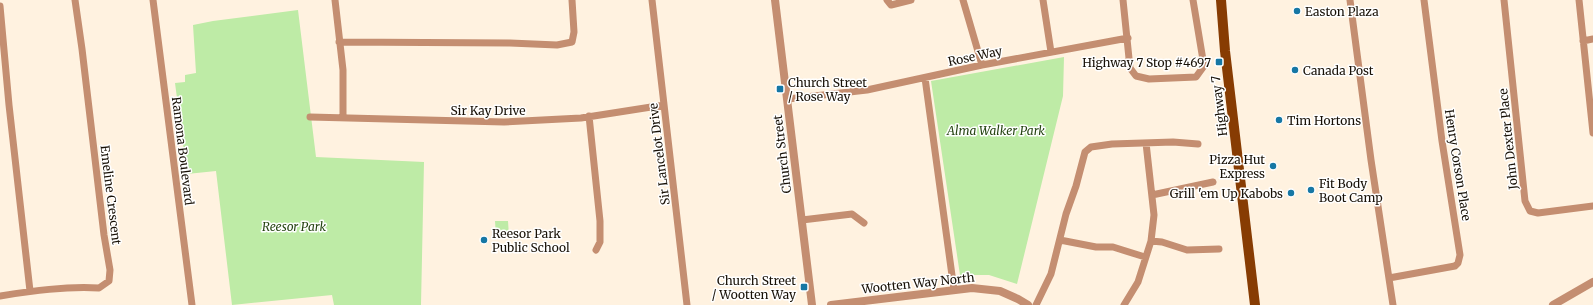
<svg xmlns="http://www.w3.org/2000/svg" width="1593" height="305" font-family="Merriweather,serif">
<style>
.green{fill:#beeba6}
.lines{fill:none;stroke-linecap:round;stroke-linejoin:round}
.minor{stroke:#c48e71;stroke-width:7}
.tertiary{stroke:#c48e71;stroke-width:8}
.primary{stroke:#873c03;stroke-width:10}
.poi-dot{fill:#1677a4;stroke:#fff;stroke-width:1.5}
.labels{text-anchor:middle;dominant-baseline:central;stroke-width:3;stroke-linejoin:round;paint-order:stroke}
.poi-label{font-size:12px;fill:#171006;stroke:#fff;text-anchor:start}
.street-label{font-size:12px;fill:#171006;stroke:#fff}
.park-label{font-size:12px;font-style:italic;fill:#254411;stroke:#fff}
</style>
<rect width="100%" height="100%" fill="#fff2e0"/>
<!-- green -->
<path class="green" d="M 298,10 L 316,157 L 424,162 L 421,305 L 334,305 L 332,295 L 232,305 L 216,171 L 187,174 L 175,83 L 185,82 L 185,75 L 196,73 L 193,25 L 213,21 Z
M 1064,57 L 1063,96 L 1017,284 L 989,275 L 960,275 L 931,81 Z
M 495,221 L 508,221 L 509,236 L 496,237 Z"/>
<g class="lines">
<!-- minor -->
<path class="minor" d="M 153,0 L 192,305
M 335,0 L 343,70 L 343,118
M 652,0 L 687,305
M 887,0 L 891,5 L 911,0
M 963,0 L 982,65
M 1043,0 L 1051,52
M 1123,0 L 1130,68 L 1136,76 L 1149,79 L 1196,77 L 1204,66 L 1193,0
M 1350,0 L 1371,160 L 1393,305
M 1504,0 L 1525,201 L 1530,211 L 1538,213 L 1593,206
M 1579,0 L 1593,133
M 0,6 L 9,105 L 30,291
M 1583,41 L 1593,39
M 339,42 L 510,43 L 557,45 L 572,42 L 574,32 L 572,0
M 925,78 L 954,290
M 788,99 L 867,90 L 982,65 L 1128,38
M 589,116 L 600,221 L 600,242 L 596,250
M 310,117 L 504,122 L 581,118 L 664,105
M 1152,195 L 1213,182
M 802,220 L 852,214 L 864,223
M 1060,240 L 1096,247 L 1113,247 L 1145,257
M 1151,241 L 1162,242 L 1187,250 L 1219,249
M 1389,278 L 1455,266 L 1458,263 L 1460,255 L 1442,141 L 1424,0
M 0,296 C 32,291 66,286 99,288 L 109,281 L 110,270 L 104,235 L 82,49 L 75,0
M 1036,305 L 1051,274 L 1066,214 L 1076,186 L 1085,152 L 1091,147 L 1112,144 L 1173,142 L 1198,144
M 1124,305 L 1138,282 L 1151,241 L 1154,215 L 1146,143"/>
<!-- tertiary -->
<path class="tertiary" d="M 775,0 L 812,305
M 831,305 L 972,288 L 1000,291 L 1018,299 L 1028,305
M 1553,305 L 1593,282"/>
<!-- primary -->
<path class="primary" d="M 1221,0 L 1225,51 L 1255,305"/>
</g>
<!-- markers -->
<g class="poi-dot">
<circle cx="1297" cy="11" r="4"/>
<rect x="1215" y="58" width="8" height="8" rx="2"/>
<circle cx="1295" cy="70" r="4"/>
<rect x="776" y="85" width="8" height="8" rx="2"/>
<circle cx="1279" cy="120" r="4"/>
<circle cx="1273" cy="166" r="4"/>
<circle cx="1311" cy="190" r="4"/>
<circle cx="1291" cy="193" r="4"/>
<circle cx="484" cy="240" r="4"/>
<rect x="800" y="283" width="8" height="8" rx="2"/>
</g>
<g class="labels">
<!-- poi labels -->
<g class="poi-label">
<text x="1305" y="11">Easton Plaza</text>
<text x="1211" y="62" text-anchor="end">Highway 7 Stop #4697</text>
<text x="1303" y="70">Canada Post</text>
<text x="788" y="82">Church Street<tspan x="788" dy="14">/ Rose Way</tspan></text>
<text x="1287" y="120">Tim Hortons</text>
<text x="1265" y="159" text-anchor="end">Pizza Hut<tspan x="1265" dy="14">Express</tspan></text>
<text x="1319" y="183">Fit Body<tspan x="1319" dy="14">Boot Camp</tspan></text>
<text x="1283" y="193" text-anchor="end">Grill 'em Up Kabobs</text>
<text x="492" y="233">Reesor Park<tspan x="492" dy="14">Public School</tspan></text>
<text x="796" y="280" text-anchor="end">Church Street<tspan x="796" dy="14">/ Wootten Way</tspan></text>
</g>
<!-- street labels -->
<g class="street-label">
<text transform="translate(975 56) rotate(-12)">Rose Way</text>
<text transform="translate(1219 106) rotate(-97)">Highway 7</text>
<text x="488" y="110">Sir Kay Drive</text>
<text transform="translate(1508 139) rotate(-96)">John Dexter Place</text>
<text transform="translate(183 151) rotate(83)">Ramona Boulevard</text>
<text transform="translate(659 154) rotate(-97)">Sir Lancelot Drive</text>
<text transform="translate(782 154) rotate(-97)">Church Street</text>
<text transform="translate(1458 165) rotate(81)">Henry Corson Place</text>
<text transform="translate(111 195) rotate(83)">Emeline Crescent</text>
<text transform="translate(918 283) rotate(-6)">Wootten Way North</text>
</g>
<!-- park labels -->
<g class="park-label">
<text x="996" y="130">Alma Walker Park</text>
<text x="294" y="226">Reesor Park</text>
</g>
</g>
</svg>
